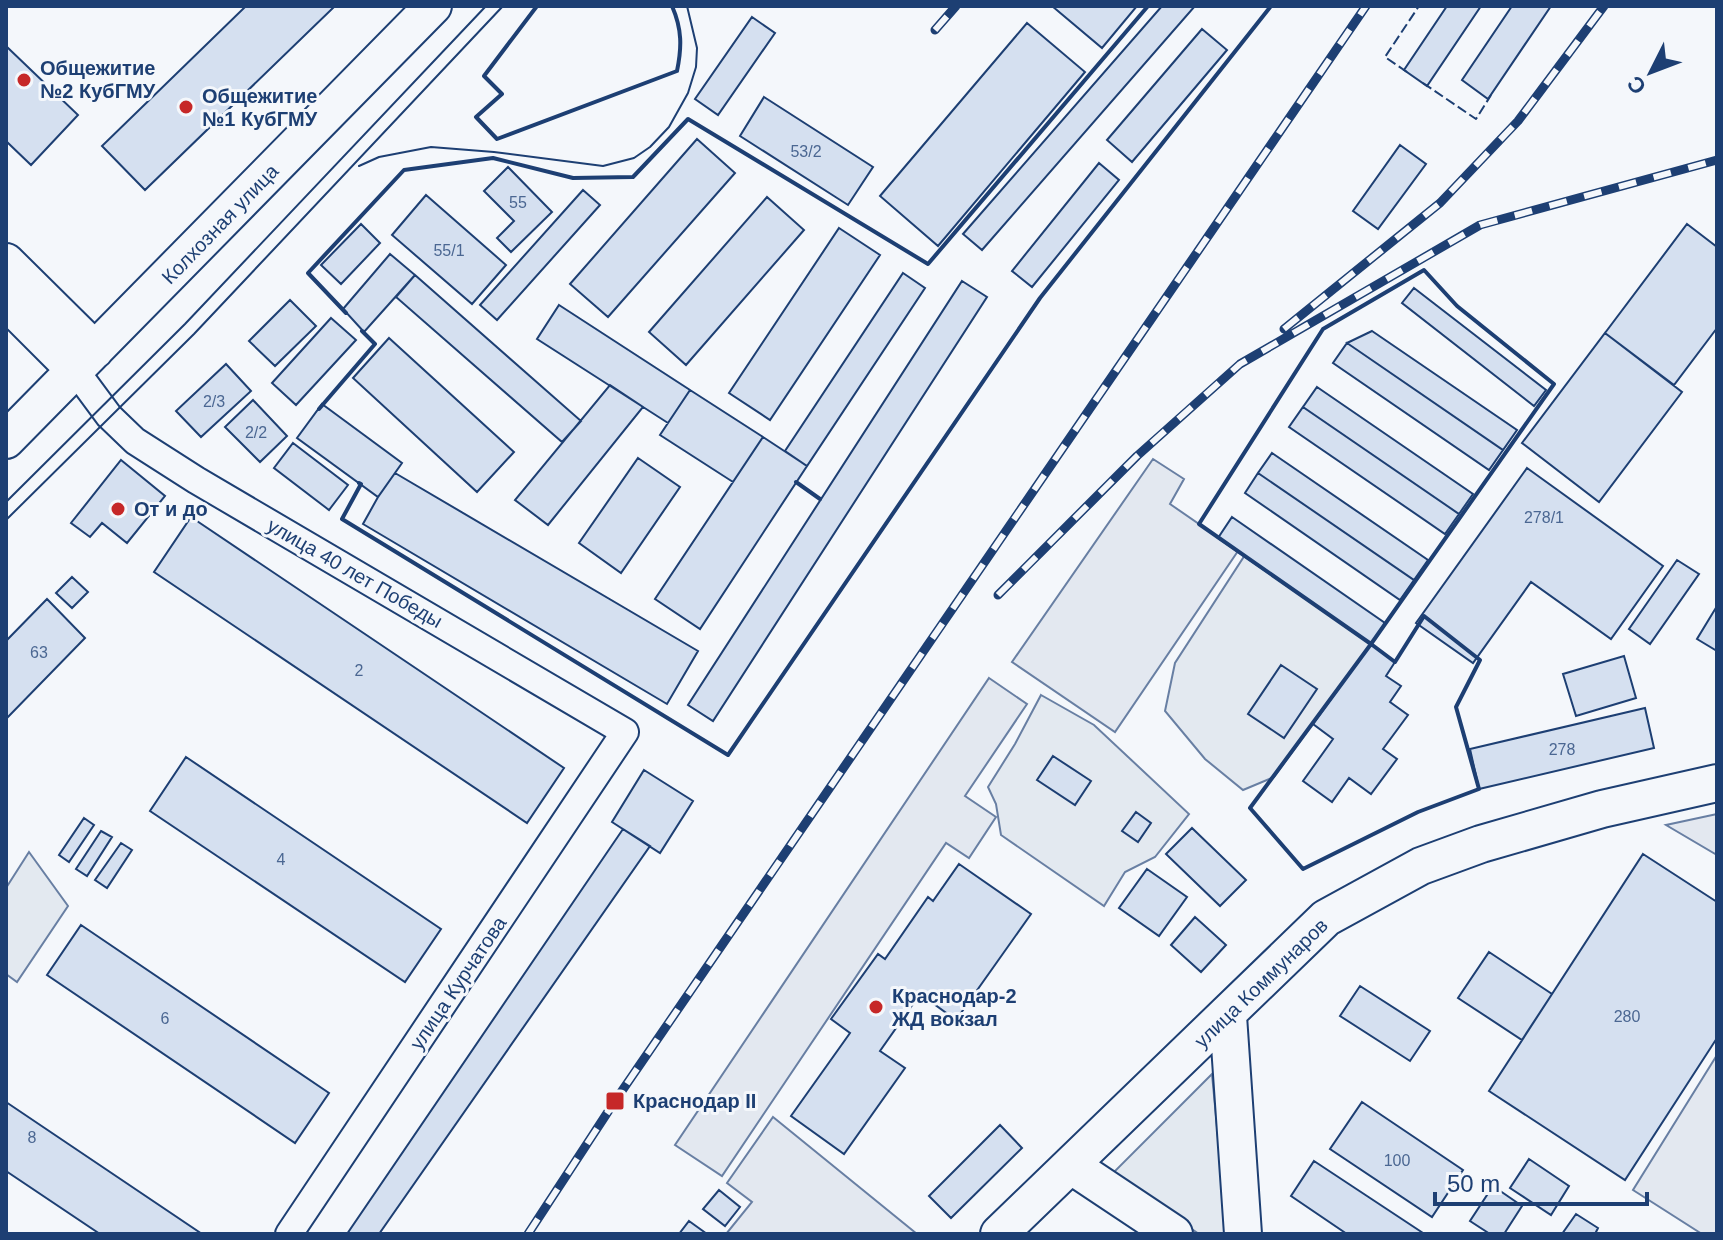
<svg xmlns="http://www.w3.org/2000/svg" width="1723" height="1240" font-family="Arial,sans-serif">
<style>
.green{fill:#e3e9f0;stroke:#687fa3;stroke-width:2}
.parking{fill:#e3e8f0;stroke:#687fa3;stroke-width:2}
.building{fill:#d5e0f0;stroke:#1d3f73;stroke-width:2}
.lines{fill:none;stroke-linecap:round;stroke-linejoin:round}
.street-casing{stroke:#1d3f73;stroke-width:30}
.secondary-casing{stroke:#1d3f73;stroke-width:40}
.street{stroke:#f4f7fb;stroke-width:26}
.secondary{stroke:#f4f7fb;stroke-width:36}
.tram{stroke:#1d3f73;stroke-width:2}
.rail-casing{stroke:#1d3f73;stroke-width:9}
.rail{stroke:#f4f7fb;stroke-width:6;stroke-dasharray:18;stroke-linecap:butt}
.fence{stroke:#1d3f73;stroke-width:2;stroke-dasharray:10 4;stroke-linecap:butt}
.wall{stroke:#1d3f73;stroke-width:4}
.poi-dot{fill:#c62828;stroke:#f4f7fb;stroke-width:3}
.labels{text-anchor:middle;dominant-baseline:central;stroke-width:6;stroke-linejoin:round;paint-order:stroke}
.number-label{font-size:16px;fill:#4b6792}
.poi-label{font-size:20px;font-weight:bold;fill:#1d3f73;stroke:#f4f7fb;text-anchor:start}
.street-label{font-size:20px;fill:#1d3f73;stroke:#f4f7fb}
</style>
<rect width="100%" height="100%" fill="#f4f7fb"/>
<!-- green -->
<path class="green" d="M 1245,555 L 1371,644 L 1274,777 L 1243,790 L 1205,759 L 1165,711 L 1175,663 Z
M 1041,695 L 1094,725 L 1189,814 L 1155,857 L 1125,872 L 1104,906 L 1001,835 L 996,804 L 988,787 L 1015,744 Z
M 29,852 L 68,906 L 17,982 L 6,974 L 6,888 Z
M 1212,1074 L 1227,1234 L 1199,1234 L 1112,1174 Z"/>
<!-- parking -->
<path class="parking" d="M 1153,459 L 1184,479 L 1170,504 L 1238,551 L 1115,732 L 1012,662 Z
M 989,678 L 1027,704 L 965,796 L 996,817 L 969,858 L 946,843 L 722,1176 L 675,1145 Z
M 1717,814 L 1717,855 L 1666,825 Z
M 1717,1055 L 1717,1234 L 1702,1234 L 1633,1190 Z
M 773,1117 L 917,1234 L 726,1234 L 752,1202 L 727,1183 Z"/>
<!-- building -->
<path class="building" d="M 246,6 L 335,6 L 145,190 L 102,146 Z
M 1052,6 L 1137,6 L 1102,48 Z
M 1162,6 L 1195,6 L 982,250 L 963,234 Z
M 1447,6 L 1481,6 L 1427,86 L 1404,70 Z
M 1512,6 L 1551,6 L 1488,99 L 1462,80 Z
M 752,17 L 775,33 L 718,115 L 695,99 Z
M 1027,23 L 1085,72 L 938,246 L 880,196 Z
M 1202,29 L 1227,50 L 1132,162 L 1107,140 Z
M 6,46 L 78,115 L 31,165 L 6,141 Z
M 764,97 L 873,167 L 848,205 L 740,136 Z
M 697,139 L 735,173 L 608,317 L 570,284 Z
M 1400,145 L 1426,164 L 1378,229 L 1353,211 Z
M 1099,163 L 1119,180 L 1032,287 L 1012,271 Z
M 508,167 L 552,212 L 511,252 L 497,238 L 514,221 L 484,191 Z
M 583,190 L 600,205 L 497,320 L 480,305 Z
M 426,195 L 506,265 L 472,304 L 392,235 Z
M 767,197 L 804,230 L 686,365 L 649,332 Z
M 361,224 L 380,243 L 341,284 L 321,265 Z
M 1687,224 L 1717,247 L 1717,328 L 1674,385 L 1605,333 Z
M 839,228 L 880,255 L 770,420 L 729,393 Z
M 390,254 L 415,275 L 364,332 L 343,309 Z
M 903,273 L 925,288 L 807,466 L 785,451 Z
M 415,275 L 581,421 L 562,442 L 396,297 Z
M 962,281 L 987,297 L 713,721 L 688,705 Z
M 1414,288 L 1546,390 L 1534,406 L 1402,303 Z
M 290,300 L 316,326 L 275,366 L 249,341 Z
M 559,305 L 690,390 L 668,423 L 537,339 Z
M 331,318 L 356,340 L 296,405 L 272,383 Z
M 1372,331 L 1517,430 L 1503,450 L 1347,343 Z
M 1605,333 L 1682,392 L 1599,502 L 1522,443 Z
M 389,338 L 514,452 L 477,492 L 353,378 Z
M 1347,343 L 1503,450 L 1489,470 L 1333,363 Z
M 226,364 L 251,391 L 201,437 L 176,411 Z
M 610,385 L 643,407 L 548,525 L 515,500 Z
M 1317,387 L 1473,494 L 1459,514 L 1303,407 Z
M 690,390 L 763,437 L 733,482 L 660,435 Z
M 253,400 L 287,436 L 260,462 L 225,427 Z
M 322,404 L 402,463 L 378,497 L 297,438 Z
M 1303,407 L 1459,514 L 1445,534 L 1289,427 Z
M 763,437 L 807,466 L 700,629 L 655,599 Z
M 293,443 L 348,485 L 329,510 L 274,468 Z
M 1272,453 L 1428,560 L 1414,580 L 1258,473 Z
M 638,458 L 680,487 L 621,573 L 579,543 Z
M 121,460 L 165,496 L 127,543 L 102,523 L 90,537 L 71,523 Z
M 1527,468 L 1663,566 L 1611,639 L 1531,582 L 1473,663 L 1416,623 Z
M 395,473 L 698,651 L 667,704 L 363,524 L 378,497 Z
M 1258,473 L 1414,580 L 1400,600 L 1245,493 Z
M 191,517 L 564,768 L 527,823 L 154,572 Z
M 1232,517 L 1385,623 L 1371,644 L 1218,538 Z
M 1677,560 L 1699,574 L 1650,644 L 1629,629 Z
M 72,577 L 88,592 L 72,608 L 56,593 Z
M 47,599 L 85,638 L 6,719 L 6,641 Z
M 1717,606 L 1717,651 L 1697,639 Z
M 1371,644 L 1395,662 L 1386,676 L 1401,686 L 1390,702 L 1408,715 L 1383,749 L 1397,759 L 1371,794 L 1349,778 L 1332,802 L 1303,781 L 1333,739 L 1313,724 Z
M 1624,656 L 1636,698 L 1576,716 L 1563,674 Z
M 1281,665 L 1317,689 L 1284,738 L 1248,714 Z
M 1645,708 L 1654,748 L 1479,789 L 1470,749 Z
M 1053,756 L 1091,781 L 1075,805 L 1037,780 Z
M 186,757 L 441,929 L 405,982 L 150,811 Z
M 644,770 L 693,801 L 660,853 L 612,822 Z
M 1136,812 L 1151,823 L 1138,842 L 1122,831 Z
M 84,818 L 94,825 L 69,862 L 59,855 Z
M 1192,828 L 1246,880 L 1220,906 L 1166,854 Z
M 623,829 L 650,846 L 379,1234 L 347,1234 Z
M 101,831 L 112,837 L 87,876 L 76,869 Z
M 121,843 L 132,850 L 107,888 L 95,880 Z
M 1643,854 L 1717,902 L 1717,1038 L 1625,1180 L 1489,1091 Z
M 959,864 L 1031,914 L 956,1020 L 920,994 L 880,1051 L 905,1068 L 844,1154 L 791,1116 L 850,1033 L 831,1019 L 878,954 L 885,959 L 928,897 L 933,901 Z
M 1147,869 L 1187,897 L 1159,936 L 1119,908 Z
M 1195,917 L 1226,945 L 1201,972 L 1171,945 Z
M 81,925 L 329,1093 L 295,1143 L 47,975 Z
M 1489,952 L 1552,994 L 1522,1040 L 1458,998 Z
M 1360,986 L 1430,1031 L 1410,1061 L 1340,1016 Z
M 6,1102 L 202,1234 L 100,1234 L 6,1171 Z
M 1362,1102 L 1463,1170 L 1432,1217 L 1330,1149 Z
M 1000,1125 L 1022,1148 L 951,1218 L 929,1196 Z
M 1529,1159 L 1569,1186 L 1551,1215 L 1510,1188 Z
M 1314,1161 L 1423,1233 L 1423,1234 L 1347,1234 L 1291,1196 Z
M 1493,1186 L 1522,1206 L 1504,1234 L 1490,1234 L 1470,1221 Z
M 719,1190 L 740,1207 L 725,1226 L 703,1209 Z
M 1576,1214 L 1598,1228 L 1595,1234 L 1562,1234 Z
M 689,1221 L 707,1234 L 679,1234 Z"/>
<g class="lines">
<defs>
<path id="street" d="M 75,370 L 109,416 L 135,441 L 196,480 L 625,732 L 289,1234"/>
<path id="secondary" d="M 6,262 L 95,350
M 6,301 L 75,370
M 6,440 L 433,6
M 1228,1016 L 1243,1234
M 1072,1166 L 1174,1234
M 999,1234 L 1326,918 L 1421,866 L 1481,844 L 1602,809 L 1717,783"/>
</defs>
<!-- street casing -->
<use href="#street" class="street-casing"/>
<!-- secondary casing -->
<use href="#secondary" class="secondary-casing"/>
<!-- street -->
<use href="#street" class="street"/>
<!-- secondary -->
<use href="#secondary" class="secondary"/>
<!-- tram -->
<path class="tram" d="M 359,166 L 379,157 L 431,147 L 494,152 L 603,166 L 634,158 L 650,147 L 669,127 L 688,93 L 696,67 L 697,48 L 687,6
M 6,502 L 185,324 L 486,6
M 6,520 L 194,334 L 503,6"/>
<defs>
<path id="rail" d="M 935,30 L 956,6
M 1284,329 L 1440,203 L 1518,121 L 1604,6
M 998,595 L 1137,456 L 1240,364 L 1480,225 L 1717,160
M 528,1234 L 615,1101 L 1366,6"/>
</defs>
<!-- rail casing -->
<use href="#rail" class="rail-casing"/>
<!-- rail -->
<use href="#rail" class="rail"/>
<!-- fence -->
<path class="fence" d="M 1407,72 L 1385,57 L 1419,6
M 1423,83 L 1476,119 L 1491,95"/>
<!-- wall -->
<path class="wall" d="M 537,6 L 484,76 L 502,94 L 476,117 L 497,139 L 677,71 C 682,47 682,29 672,6
M 1424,270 L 1457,306 L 1554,384 L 1371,644 L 1199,524 L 1323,329 Z
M 346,313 L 308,273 L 404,170 L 493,158 L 573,178 L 633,177 L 688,119 L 928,264 L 1148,6
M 319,409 L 375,344 L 362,331
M 796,482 L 820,499
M 359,483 L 361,484 L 342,519 L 728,755 L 1040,298 L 1271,6
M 1424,616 L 1480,660 L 1456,707 L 1479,789 L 1418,812 L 1303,869 L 1250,808 L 1371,644 L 1395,662 Z"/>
</g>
<!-- markers -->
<g class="poi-dot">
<circle cx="24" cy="80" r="8"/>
<circle cx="186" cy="107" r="8"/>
<circle cx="118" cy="509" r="8"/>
<circle cx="876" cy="1007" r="8"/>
<rect x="605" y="1091" width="20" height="20" rx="4"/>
</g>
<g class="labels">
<!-- number labels -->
<g class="number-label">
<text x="806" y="151">53/2</text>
<text x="518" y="202">55</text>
<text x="449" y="250">55/1</text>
<text x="214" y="401">2/3</text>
<text x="256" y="432">2/2</text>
<text x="1544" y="517">278/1</text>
<text x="39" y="652">63</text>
<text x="359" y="670">2</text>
<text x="1562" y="749">278</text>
<text x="281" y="859">4</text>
<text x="1627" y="1016">280</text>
<text x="165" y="1018">6</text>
<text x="32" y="1137">8</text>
<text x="1397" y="1160">100</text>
</g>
<!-- poi labels -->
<g class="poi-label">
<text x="40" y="68">Общежитие<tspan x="40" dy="23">№2 КубГМУ</tspan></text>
<text x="202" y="96">Общежитие<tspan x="202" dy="23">№1 КубГМУ</tspan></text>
<text x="134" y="509">От и до</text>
<text x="892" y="996">Краснодар-2<tspan x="892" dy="23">ЖД вокзал</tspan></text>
<text x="633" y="1101">Краснодар II</text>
</g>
<!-- street labels -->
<g class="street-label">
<text transform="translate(220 224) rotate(-46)">Колхозная улица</text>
<text transform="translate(355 573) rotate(30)">улица 40 лет Победы</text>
<text transform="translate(458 983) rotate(-56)">улица Курчатова</text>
<text transform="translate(1261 983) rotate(-44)">улица Коммунаров</text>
</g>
</g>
<!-- border -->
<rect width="1723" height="1240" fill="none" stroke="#1d3f73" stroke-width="16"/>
<!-- north arrow -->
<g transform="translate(1651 72) rotate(228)" stroke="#f4f7fb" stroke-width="6" paint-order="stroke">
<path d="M0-6L14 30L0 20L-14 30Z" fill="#1d3f73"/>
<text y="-12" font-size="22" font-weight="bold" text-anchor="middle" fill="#1d3f73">С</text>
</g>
<!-- scale -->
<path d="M1435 1192v12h212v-12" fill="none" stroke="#1d3f73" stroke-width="4"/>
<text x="1447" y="1192" font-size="24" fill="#1d3f73" stroke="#f4f7fb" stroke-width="6" paint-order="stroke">50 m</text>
</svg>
